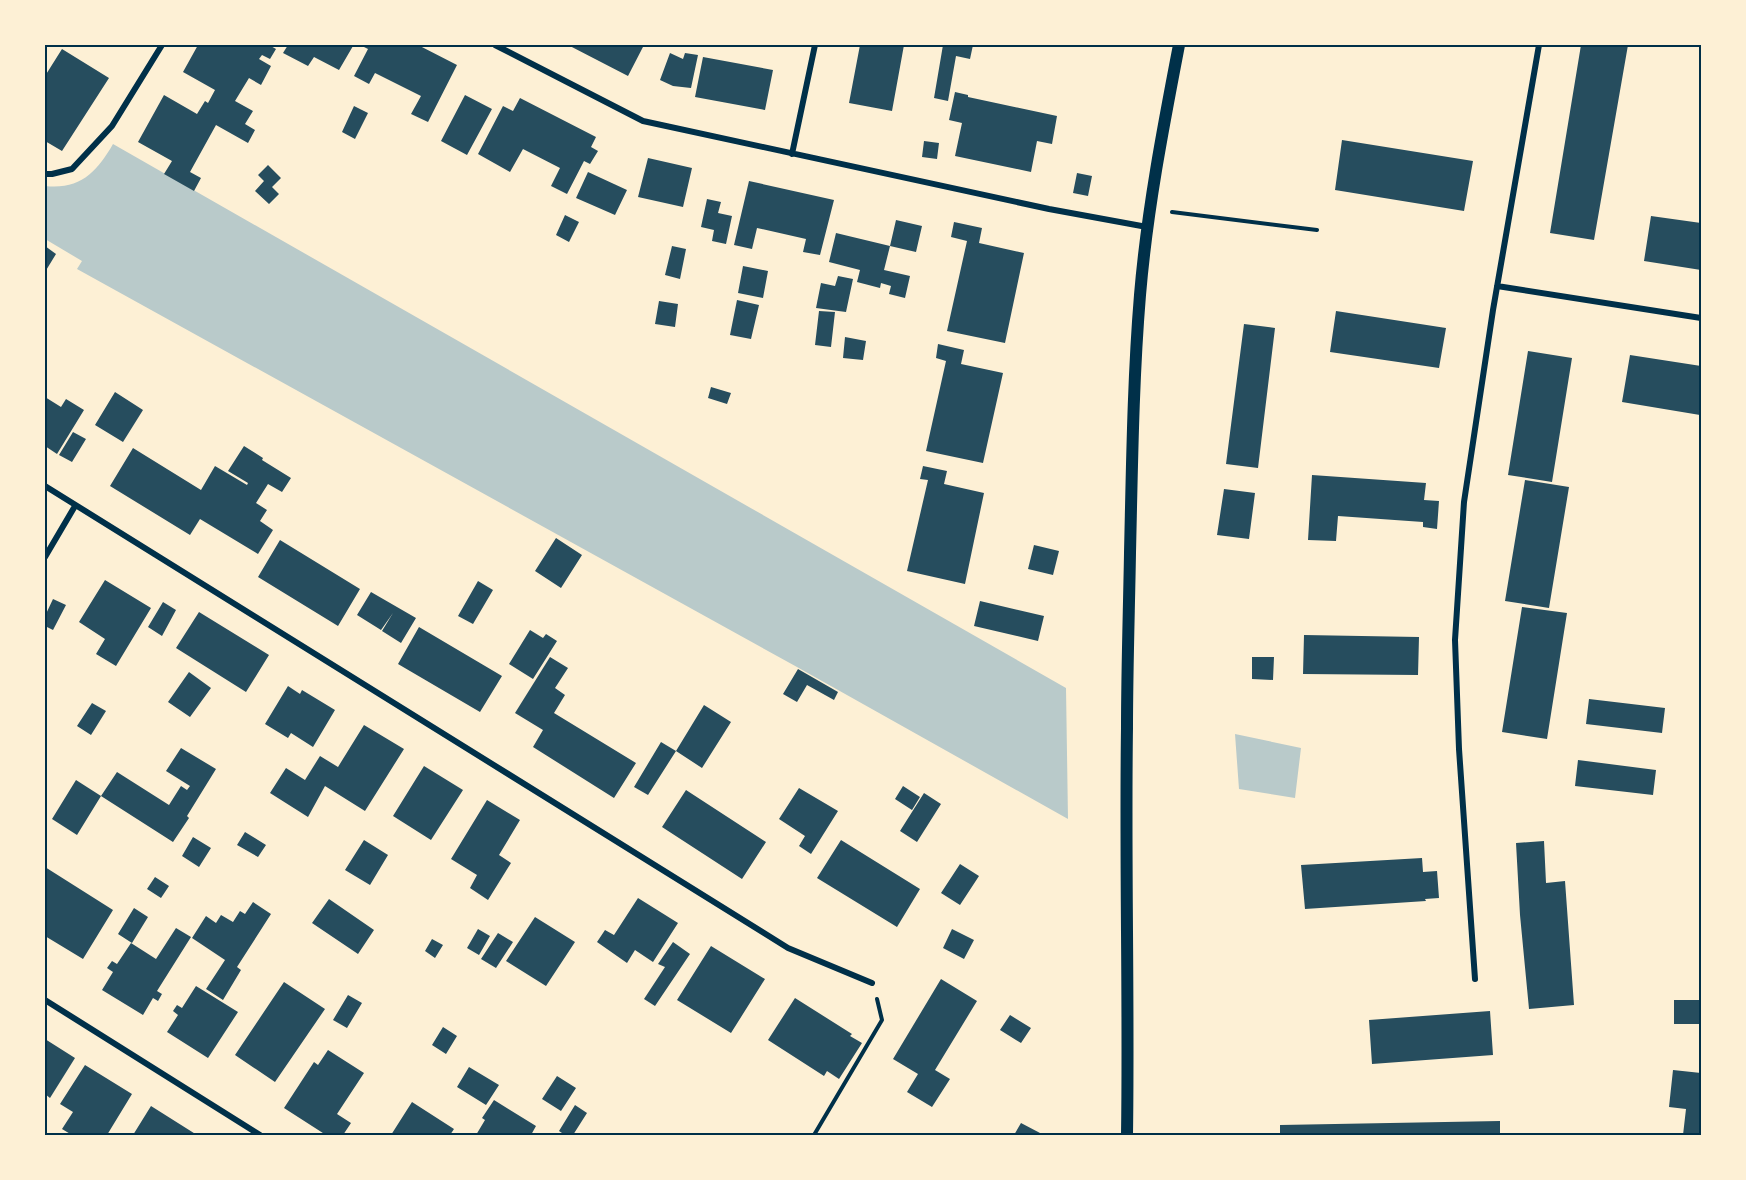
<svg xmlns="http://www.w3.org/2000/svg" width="1746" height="1180" font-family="Signika,sans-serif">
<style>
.green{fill:#b9caca}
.building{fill:#264d5e}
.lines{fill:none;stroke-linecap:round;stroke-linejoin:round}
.path{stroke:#003049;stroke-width:4}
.minor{stroke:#003049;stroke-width:6}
.secondary{stroke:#003049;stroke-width:12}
.neatline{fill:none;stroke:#003049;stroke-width:2}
</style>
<rect width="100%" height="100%" fill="#fdf0d5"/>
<!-- green -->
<path class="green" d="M 113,144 L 1066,688 L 1068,819 L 797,667 L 77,269 L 82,261 L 45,239 L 45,186 C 80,190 97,172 113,144 Z
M 1235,734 L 1301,748 L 1295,798 L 1239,789 Z"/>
<!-- building -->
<path class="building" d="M 198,45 L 269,45 L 276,49 L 270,59 L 262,55 L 259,59 L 271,66 L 261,85 L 249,78 L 235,101 L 253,111 L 245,124 L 255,130 L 248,143 L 216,125 L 190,172 L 201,178 L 194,191 L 164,174 L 172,161 L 138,142 L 164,95 L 197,114 L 205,101 L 208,103 L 215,90 L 183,72 Z
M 288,45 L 351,45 L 353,46 L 339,70 L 314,57 L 308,66 L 283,53 Z
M 360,45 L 418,45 L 457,65 L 428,122 L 411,114 L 421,96 L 375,73 L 369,84 L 354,76 L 368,49 Z
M 568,45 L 644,45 L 628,76 Z
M 860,45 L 904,45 L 892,111 L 849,103 Z
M 943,45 L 973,45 L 970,59 L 956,56 L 948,101 L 934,98 Z
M 1581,45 L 1628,45 L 1594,240 L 1550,233 Z
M 62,49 L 109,78 L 62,151 L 45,141 L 45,76 Z
M 670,53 L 683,59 L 685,53 L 698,55 L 691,88 L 673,86 L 660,80 Z
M 703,57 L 773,70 L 765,110 L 695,97 Z
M 955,92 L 968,95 L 968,97 L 1057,116 L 1052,144 L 1037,141 L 1031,172 L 955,156 L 962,123 L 949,120 Z
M 465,95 L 492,109 L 467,155 L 441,141 Z
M 520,98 L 596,137 L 591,147 L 598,151 L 590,164 L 584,161 L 567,194 L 551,186 L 560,168 L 523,149 L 510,172 L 478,154 L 503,106 L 513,111 Z
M 354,106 L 368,113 L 355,139 L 342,132 Z
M 1342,140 L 1473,161 L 1464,211 L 1335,190 Z
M 924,141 L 939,143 L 937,159 L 922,157 Z
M 648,158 L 692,168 L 683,207 L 638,197 Z
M 268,165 L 281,178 L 272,187 L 279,194 L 269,204 L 255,191 L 264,181 L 258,175 Z
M 588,172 L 627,190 L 615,215 L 576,198 Z
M 1077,173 L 1092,176 L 1088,196 L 1073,193 Z
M 749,181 L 834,200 L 820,255 L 803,252 L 806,239 L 757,228 L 752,249 L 734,245 Z
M 707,199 L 721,202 L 718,213 L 732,216 L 726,244 L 712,241 L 714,230 L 701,227 Z
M 565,215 L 579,222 L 569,242 L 556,235 Z
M 1651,216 L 1701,223 L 1701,270 L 1644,261 Z
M 896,220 L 922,226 L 916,252 L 890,246 Z
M 954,222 L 982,228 L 979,243 L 1024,253 L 1005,343 L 947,331 L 967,241 L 951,237 Z
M 836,233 L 890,246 L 884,270 L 910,276 L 905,298 L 889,294 L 891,286 L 881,283 L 880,288 L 857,282 L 860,270 L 829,262 Z
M 45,246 L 56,254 L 45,272 Z
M 672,246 L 686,249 L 680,279 L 665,275 Z
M 743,266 L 768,271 L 763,298 L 738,293 Z
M 838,276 L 853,279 L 846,312 L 816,308 L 821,283 L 835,286 Z
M 737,300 L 759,305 L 751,339 L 730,335 Z
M 659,301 L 678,304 L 675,327 L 655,324 Z
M 819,311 L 835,312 L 831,347 L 815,345 Z
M 1336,311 L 1446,328 L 1439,368 L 1330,352 Z
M 1244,324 L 1275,328 L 1258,468 L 1226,464 Z
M 845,337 L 866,341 L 863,360 L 843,358 Z
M 938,344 L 964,350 L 961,364 L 1003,373 L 983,463 L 926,451 L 946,361 L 936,358 Z
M 1528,351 L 1572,358 L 1552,482 L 1508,475 Z
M 1630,355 L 1701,366 L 1700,415 L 1622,402 Z
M 711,387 L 731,393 L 727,404 L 708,398 Z
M 115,392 L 143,410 L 123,442 L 95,425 Z
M 45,397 L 61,407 L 66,399 L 84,410 L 57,454 L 45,446 Z
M 73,432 L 86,439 L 72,462 L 59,455 Z
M 244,446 L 263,458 L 262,460 L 291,478 L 282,492 L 268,484 L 256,503 L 267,510 L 260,521 L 273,530 L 258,554 L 200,519 L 190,535 L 110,486 L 133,448 L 201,490 L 215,466 L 247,485 L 248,483 L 228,471 Z
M 923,466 L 947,471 L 944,484 L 984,493 L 965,584 L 907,571 L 928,480 L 920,479 Z
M 1312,475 L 1426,483 L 1424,500 L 1439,501 L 1437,529 L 1423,527 L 1423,522 L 1338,516 L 1336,541 L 1308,540 Z
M 1525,480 L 1569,487 L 1549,608 L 1505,601 Z
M 1224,489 L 1255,493 L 1249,539 L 1217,535 Z
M 556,538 L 582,555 L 561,588 L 535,571 Z
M 280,540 L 360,589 L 338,626 L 258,577 Z
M 1034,545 L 1059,551 L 1053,575 L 1028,569 Z
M 105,580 L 151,608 L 116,666 L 96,654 L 105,639 L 79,622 Z
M 478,581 L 493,590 L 473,624 L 458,616 Z
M 371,592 L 416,618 L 401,643 L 382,631 L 393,613 L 381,630 L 357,615 Z
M 53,599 L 66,605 L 53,630 L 45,626 L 45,616 Z
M 980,601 L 1044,616 L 1038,641 L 974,626 Z
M 163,602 L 176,610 L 162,636 L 148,627 Z
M 1522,607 L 1567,613 L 1547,739 L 1502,732 Z
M 199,612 L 269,655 L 246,692 L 176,648 Z
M 419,627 L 502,676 L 480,712 L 398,664 Z
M 530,630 L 543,638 L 546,634 L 557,641 L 533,679 L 509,664 Z
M 1304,635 L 1419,637 L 1418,675 L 1303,674 Z
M 550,657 L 568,668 L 555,688 L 565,695 L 554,713 L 636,763 L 614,798 L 533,747 L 543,730 L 515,713 Z
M 1252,657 L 1274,657 L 1273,680 L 1252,679 Z
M 798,669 L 838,692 L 834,700 L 807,685 L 797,702 L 783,694 Z
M 189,672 L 211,688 L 190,717 L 168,702 Z
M 288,686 L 300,694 L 302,690 L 335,710 L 313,747 L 291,733 L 288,738 L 265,724 Z
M 1589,699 L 1665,708 L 1662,733 L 1586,724 Z
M 92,703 L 106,711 L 91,735 L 77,726 Z
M 704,705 L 731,722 L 702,768 L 676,751 L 648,795 L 634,787 L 661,742 L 676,751 Z
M 364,725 L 404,749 L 365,811 L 325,786 L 308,817 L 270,793 L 286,768 L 305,780 L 320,756 L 338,767 Z
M 181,748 L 216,769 L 187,816 L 189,818 L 173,842 L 101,796 L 117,772 L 169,805 L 181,786 L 187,790 L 190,786 L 166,771 Z
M 1578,760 L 1656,770 L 1653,795 L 1575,786 Z
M 424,766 L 463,790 L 431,840 L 393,816 Z
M 76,780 L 101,796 L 77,835 L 52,819 Z
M 903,786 L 920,797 L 912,810 L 895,799 Z
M 799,788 L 838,811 L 811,854 L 799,846 L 805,836 L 779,819 Z
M 686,790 L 766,842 L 742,879 L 662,827 Z
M 924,793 L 941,804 L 917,842 L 900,831 Z
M 487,800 L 520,820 L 499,855 L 511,863 L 488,900 L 470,888 L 477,875 L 451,859 Z
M 245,832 L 266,845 L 258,857 L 237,845 Z
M 193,837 L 211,848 L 199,867 L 182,856 Z
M 364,840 L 388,855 L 370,885 L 345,870 Z
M 841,840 L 920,889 L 897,927 L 817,878 Z
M 1544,841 L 1546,883 L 1565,881 L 1574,1005 L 1529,1009 L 1520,915 L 1516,843 Z
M 1422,858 L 1423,872 L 1437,871 L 1439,898 L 1425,899 L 1426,901 L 1305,909 L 1301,865 Z
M 960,864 L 979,876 L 960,905 L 941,893 Z
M 45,867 L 113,910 L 83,959 L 45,936 Z
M 155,877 L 169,886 L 161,898 L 147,889 Z
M 638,898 L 678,923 L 653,962 L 635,950 L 627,963 L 597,942 L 605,930 L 614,935 Z
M 329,899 L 374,930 L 358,954 L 312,923 Z
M 253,902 L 271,914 L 237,967 L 241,970 L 223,1000 L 206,989 L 225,960 L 192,938 L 206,916 L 216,923 L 221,915 L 233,922 L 240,911 L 245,914 Z
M 134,908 L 148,917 L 132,943 L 118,934 Z
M 535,917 L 575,942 L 546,986 L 506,961 Z
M 176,928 L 191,937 L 157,991 L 162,994 L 158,1001 L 153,998 L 143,1015 L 102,990 L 113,972 L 107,968 L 112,961 L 117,964 L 131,943 L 156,959 Z
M 478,929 L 490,936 L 479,955 L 467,948 Z
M 952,929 L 974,940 L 964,959 L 943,948 Z
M 498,933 L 513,942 L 496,968 L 481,959 Z
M 432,939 L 443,945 L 435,958 L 425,951 Z
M 673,942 L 690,954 L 655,1006 L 644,999 L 665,967 L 658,964 Z
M 711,946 L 765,979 L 731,1033 L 677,1000 Z
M 941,979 L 977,1001 L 935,1070 L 950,1079 L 932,1107 L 907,1092 L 918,1074 L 893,1059 Z
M 284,982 L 325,1009 L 275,1082 L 235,1055 Z
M 196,986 L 238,1012 L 208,1058 L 167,1032 L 178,1015 L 173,1011 L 177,1005 L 182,1008 Z
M 348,995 L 362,1003 L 347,1028 L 333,1020 Z
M 795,998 L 852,1034 L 850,1036 L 862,1043 L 839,1079 L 827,1071 L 824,1076 L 768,1040 Z
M 1674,1000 L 1701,1000 L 1701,1024 L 1674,1024 Z
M 1490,1011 L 1493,1055 L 1372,1064 L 1369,1020 Z
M 1010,1015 L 1031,1028 L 1021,1043 L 1000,1030 Z
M 443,1027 L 457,1036 L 446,1054 L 432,1045 Z
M 45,1039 L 75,1058 L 50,1098 L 45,1094 Z
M 328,1050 L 364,1073 L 337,1114 L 351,1123 L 343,1135 L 326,1135 L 284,1108 L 314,1062 L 318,1065 Z
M 85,1065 L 132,1094 L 107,1135 L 72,1135 L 62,1129 L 73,1112 L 60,1104 Z
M 469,1067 L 499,1085 L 486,1105 L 457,1087 Z
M 1673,1070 L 1701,1073 L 1701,1135 L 1683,1135 L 1686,1109 L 1669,1107 Z
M 557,1076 L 576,1088 L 561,1111 L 542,1099 Z
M 494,1100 L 536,1126 L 531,1135 L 476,1135 L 485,1120 L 482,1118 Z
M 412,1102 L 454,1129 L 450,1135 L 391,1135 Z
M 575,1105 L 587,1113 L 573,1135 L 565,1135 L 559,1131 Z
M 151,1106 L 197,1135 L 133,1135 Z
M 1500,1121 L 1500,1135 L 1280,1135 L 1280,1125 Z
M 1021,1123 L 1040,1133 L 1039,1135 L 1014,1135 Z"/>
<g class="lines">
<!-- path -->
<path class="path" d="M 1172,212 L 1317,230
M 814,1135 L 882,1020 L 877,999"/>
<!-- minor -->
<path class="minor" d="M 495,45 L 643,121 L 1049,209 L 1147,227
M 792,154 L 815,45
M 45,174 L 52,174 L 72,169 L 112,126 L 162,45
M 1497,286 L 1701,318
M 45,486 L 788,948 L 872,983
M 45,557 L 75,506
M 1475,979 L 1459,749 L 1455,640 L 1464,502 L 1493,310 L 1539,45
M 45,1000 L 260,1135"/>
<!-- secondary -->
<path class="secondary" d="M 1127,1135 C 1129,999 1125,864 1127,728 C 1127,670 1129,611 1130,553 C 1132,467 1133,380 1140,295 C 1147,211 1163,128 1179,45"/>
</g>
<!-- border -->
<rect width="1746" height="1180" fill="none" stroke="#fdf0d5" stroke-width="93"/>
<rect x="46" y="46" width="1654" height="1088" class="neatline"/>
</svg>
